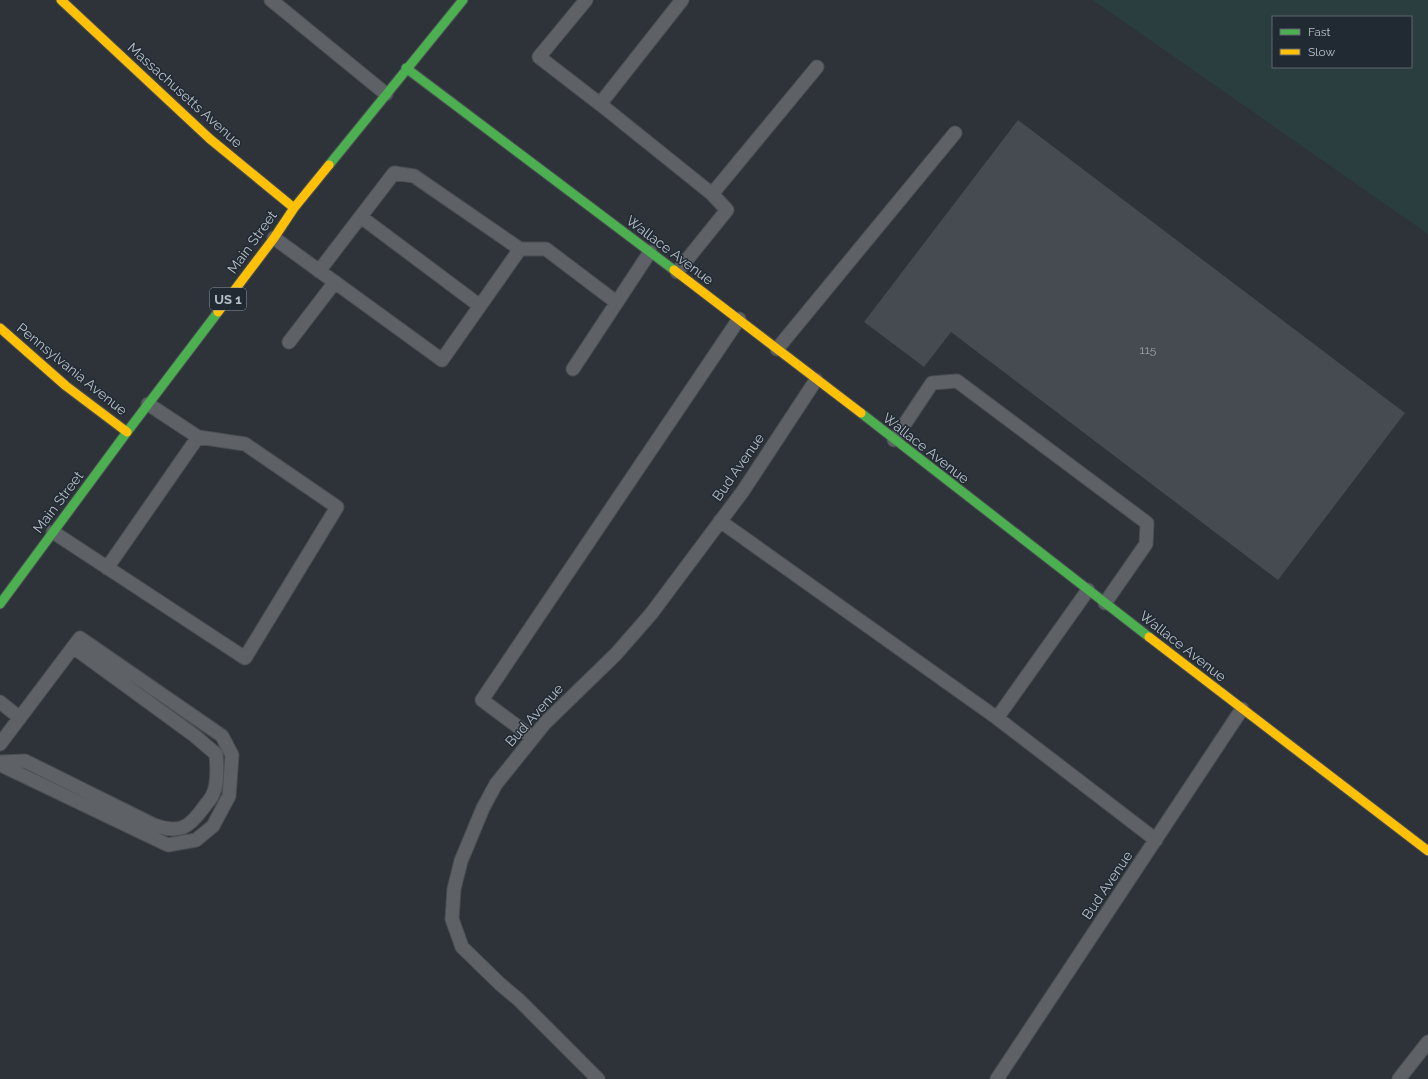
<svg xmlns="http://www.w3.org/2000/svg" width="1428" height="1079" font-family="Raleway,sans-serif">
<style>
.green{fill:#2b3e3f;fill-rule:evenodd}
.building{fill:#454b50}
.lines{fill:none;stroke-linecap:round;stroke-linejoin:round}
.lane-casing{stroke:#4b4f54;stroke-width:15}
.fast-casing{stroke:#4b4f54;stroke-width:11}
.slow-casing{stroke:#4b4f54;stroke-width:11}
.lane{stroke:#5e6267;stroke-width:13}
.fast{stroke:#4caf50;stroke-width:9}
.slow{stroke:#ffc107;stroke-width:9}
.labels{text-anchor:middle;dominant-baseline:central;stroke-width:3;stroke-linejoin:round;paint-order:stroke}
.number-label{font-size:12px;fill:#9ca3ab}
.shield{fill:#212a33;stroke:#8b939c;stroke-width:1}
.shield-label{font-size:13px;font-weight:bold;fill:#b9c0c9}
.street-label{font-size:14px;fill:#b9c0c9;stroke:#212a33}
</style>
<rect width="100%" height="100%" fill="#2d3339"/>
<!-- green -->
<path class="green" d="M 1093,0 L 1428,0 L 1428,234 ZM 1273,17 L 1411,17 L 1411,67 L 1273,67 Z"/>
<!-- building -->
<path class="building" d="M 1018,120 L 1405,413 L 1278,580 L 951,332 L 924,367 L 864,322 Z"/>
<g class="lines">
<defs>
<path id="lane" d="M 271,0 L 386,94
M 586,0 L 539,57 L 600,104
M 712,194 L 817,67
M 361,217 L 480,306
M 274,238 L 442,360 L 520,249 L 546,249 L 616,302
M 319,271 L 394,173 L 414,176 L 520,249
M 677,272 L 727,210 L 712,194 L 600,104 L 682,0
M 289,342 L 335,282
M 777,349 L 955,133
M 573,369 L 650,252
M 894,440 L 932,383 L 957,381 L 1147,523 L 1146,544 L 1105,603
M 720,521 L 997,718 L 1156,840
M 53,532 L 245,658 L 337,507 L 245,444 L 198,437 L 148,404
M 107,568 L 198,437
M 0,702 L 20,718
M 997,718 L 1088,590
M 533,738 L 482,700 L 739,319
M 0,744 L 80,638 L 222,736 L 232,755 L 229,796 L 213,826 L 196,840 L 168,845 L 5,767 L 0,763
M 0,762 L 25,761 L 154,825 C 180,834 189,828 204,807 C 207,803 211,799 213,794 C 218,783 217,765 216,754 L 195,736 L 73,647
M 598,1079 L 519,1000 L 500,984 L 462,947 L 452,919 L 454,889 L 461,861 L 483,808 L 496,784 L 545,723 L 616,654 L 651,614 L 743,491 L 816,380
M 997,1079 L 1242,709
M 1399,1079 L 1428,1042"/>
<path id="fast" d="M 406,68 L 674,270
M 329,165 L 463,0
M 861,413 L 1149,637
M 0,604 L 127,432 L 218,312"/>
<path id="slow" d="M 61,0 L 210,139 L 294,208
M 674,270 L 861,413
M 218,312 L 274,238 L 294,208 L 329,165
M 0,328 L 66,386 L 127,432
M 1149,637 L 1428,851"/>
</defs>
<!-- lane casing -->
<use href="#lane" class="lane-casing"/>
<!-- fast casing -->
<use href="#fast" class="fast-casing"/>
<!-- slow casing -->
<use href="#slow" class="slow-casing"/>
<!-- lane -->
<use href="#lane" class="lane"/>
<!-- fast -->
<use href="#fast" class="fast"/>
<!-- slow -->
<use href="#slow" class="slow"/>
</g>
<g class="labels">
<!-- number labels -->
<g class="number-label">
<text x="1148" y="350">115</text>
</g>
<!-- shield labels -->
<rect class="shield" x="210" y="288" width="36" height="22" rx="3"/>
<g class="shield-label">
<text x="228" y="299">US 1</text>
</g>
<!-- street labels -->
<g class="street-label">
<text transform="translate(185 95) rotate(42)">Massachusetts Avenue</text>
<text transform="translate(252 242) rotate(-54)">Main Street</text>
<text transform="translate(670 250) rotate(37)">Wallace Avenue</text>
<text transform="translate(72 369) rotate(39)">Pennsylvania Avenue</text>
<text transform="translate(926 448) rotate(38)">Wallace Avenue</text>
<text transform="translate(738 467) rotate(-55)">Bud Avenue</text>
<text transform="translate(58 502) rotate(-53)">Main Street</text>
<text transform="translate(1183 646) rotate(38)">Wallace Avenue</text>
<text transform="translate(534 715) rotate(-48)">Bud Avenue</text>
<text transform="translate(1107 885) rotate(-56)">Bud Avenue</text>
</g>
</g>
<!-- legend -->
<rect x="1272" y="16" width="140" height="52" fill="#212a33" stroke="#5e666f"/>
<rect x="1280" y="29" width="20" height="6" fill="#4caf50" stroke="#5e666f"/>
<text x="1308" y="36" font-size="12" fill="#b9c0c9">Fast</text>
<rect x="1280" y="49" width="20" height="6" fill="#ffc107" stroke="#5e666f"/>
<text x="1308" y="56" font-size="12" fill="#b9c0c9">Slow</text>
</svg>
